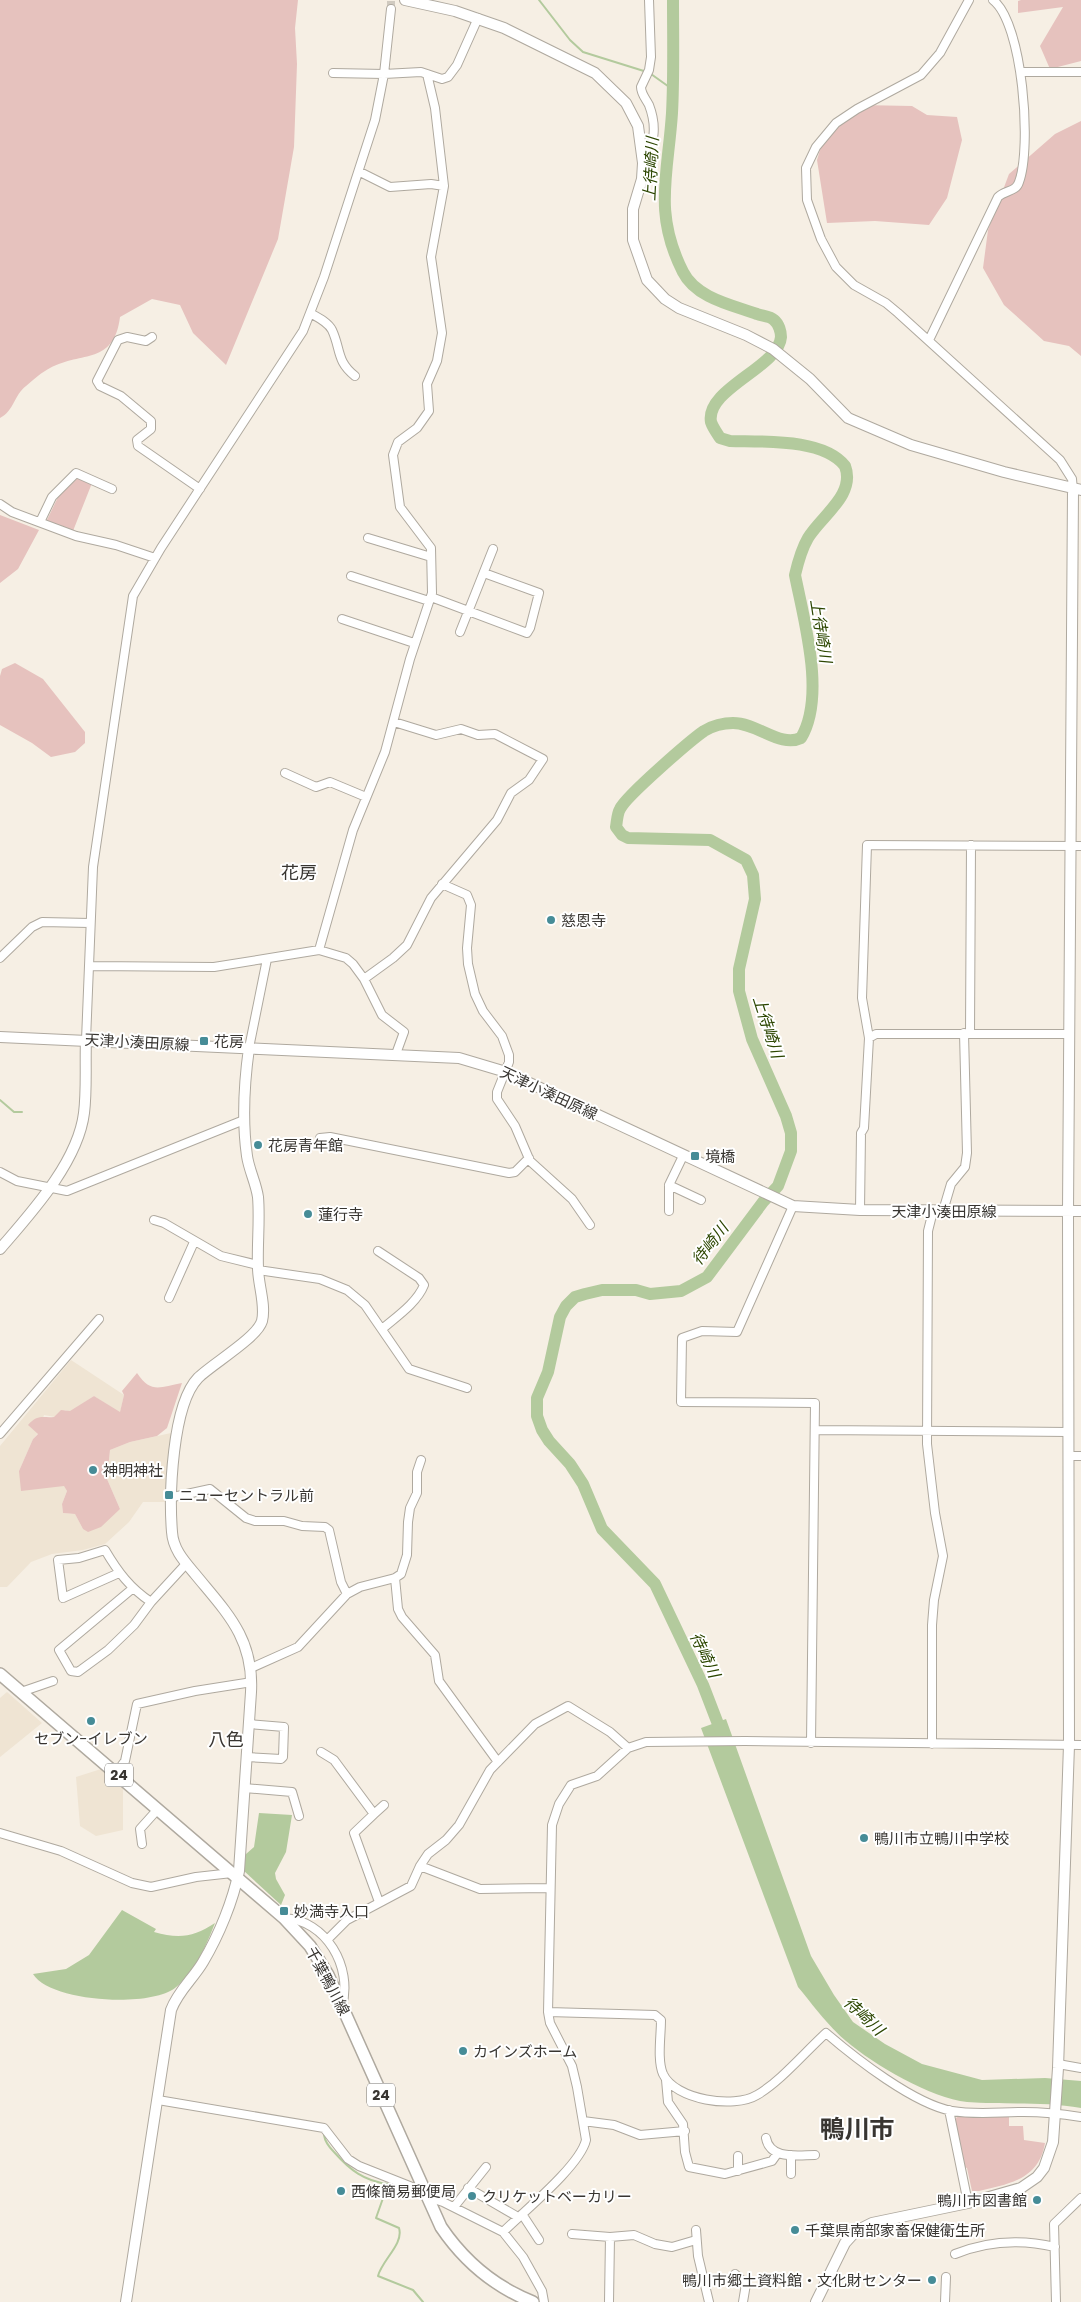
<svg xmlns="http://www.w3.org/2000/svg" width="1081" height="2302" font-family="Poppins,'Noto Sans JP',sans-serif">
<style>
.built{fill:#efe4d3}
.green{fill:#e6c2be}
.water{fill:#b3ca9d}
.lines{fill:none;stroke-linecap:round;stroke-linejoin:round}
.stream{stroke:#b3ca9d;stroke-width:2}
.river{stroke:#b3ca9d;stroke-width:12}
.street-tunnel{stroke:#d0cac0;stroke-width:8;stroke-dasharray:8 4;stroke-linecap:butt}
.street-casing{stroke:#afa99f;stroke-width:10}
.secondary-casing{stroke:#afa99f;stroke-width:12}
.primary-casing{stroke:#afa99f;stroke-width:14}
.street{stroke:#fff;stroke-width:8}
.secondary{stroke:#fff;stroke-width:10}
.primary{stroke:#fff;stroke-width:11}
.poi-dot{fill:#468c97;stroke:#fff;stroke-width:2}
.labels{text-anchor:middle;dominant-baseline:central;stroke-width:4;stroke-linejoin:round;paint-order:stroke}
.shield{fill:#fff;stroke:#74726f;stroke-width:1}
.shield-label{font-size:14px;font-weight:bold;fill:#383531}
.poi-label{font-size:15px;fill:#383531;stroke:#fff;text-anchor:start}
.street-label{font-size:15px;fill:#383531;stroke:#fff}
.water-label{font-size:16px;font-style:italic;fill:#2c4601;stroke:#fff}
.quarter-label{font-size:18px;fill:#383531;stroke:#fff}
.town-label{font-size:25px;font-weight:bold;fill:#383531;stroke:#fff}
</style>
<rect width="100%" height="100%" fill="#f6efe4"/>
<!-- built -->
<path class="built" d="M 71,1360 L 124,1395 L 120,1413 L 94,1396 L 70,1412 L 65,1410 L 55,1417 L 44,1415 L 38,1433 L 33,1439 L 19,1471 L 64,1485 L 67,1491 L 62,1504 L 63,1513 L 75,1514 L 83,1529 L 120,1509 L 107,1479 L 110,1450 L 130,1442 L 171,1433 L 168,1502 L 143,1502 L 129,1522 L 105,1544 L 83,1550 L 52,1554 L 31,1562 L 7,1587 L 0,1587 L 0,1446 Z
M 7,1692 L 42,1723 L 0,1757 L 0,1698 Z
M 101,1769 L 123,1789 L 123,1830 L 96,1836 L 80,1826 L 76,1777 Z"/>
<!-- green -->
<path class="green" d="M 0,0 L 298,0 L 295,28 L 297,64 L 294,147 L 278,239 L 226,365 L 193,333 L 180,305 L 152,299 L 120,317 C 114,365 82,351 50,368 C 42,372 33,380 26,386 C 14,395 14,411 0,418 Z
M 1021,0 L 1081,0 L 1081,61 L 1050,69 L 1040,46 L 1063,7 L 1018,13 L 1018,1 Z
M 860,105 L 912,106 L 927,115 L 957,117 L 962,140 L 947,198 L 929,225 L 875,221 L 827,223 L 817,160 L 826,130 Z
M 1081,121 L 1081,356 L 1069,346 L 1044,341 L 1004,305 L 983,268 L 988,230 L 1009,174 L 1055,134 Z
M 78,478 L 92,483 L 73,531 L 46,522 L 59,495 Z
M 0,515 L 39,530 L 18,569 L 0,583 Z
M 15,663 L 43,679 L 85,732 L 85,743 L 75,752 L 51,757 L 32,743 L 0,725 L 0,676 L 2,669 Z
M 137,1373 C 151,1394 160,1387 182,1383 L 167,1428 L 157,1436 L 130,1442 L 110,1450 L 107,1479 L 120,1509 L 101,1527 L 88,1532 L 83,1529 L 75,1514 L 63,1513 L 62,1504 L 67,1491 L 64,1486 L 21,1491 L 19,1471 L 33,1439 L 38,1434 L 28,1425 C 38,1414 42,1418 54,1417 L 61,1410 L 70,1411 L 94,1396 L 120,1412 L 124,1395 L 122,1391 Z
M 960,2115 L 1009,2116 L 1009,2126 L 1023,2126 L 1024,2140 L 1045,2143 C 1039,2179 1010,2184 979,2191 L 972,2191 L 967,2168 L 964,2167 L 956,2123 L 956,2118 Z"/>
<!-- water -->
<path class="water" d="M 726,1719 L 811,1956 L 834,1995 L 853,2022 L 885,2044 L 922,2064 L 982,2080 L 1045,2078 L 1081,2081 L 1081,2108 C 1044,2101 1005,2105 967,2102 C 931,2098 874,2065 846,2041 C 828,2026 813,2005 798,1987 L 701,1728 Z
M 259,1813 L 292,1815 L 286,1852 L 275,1873 L 276,1879 L 285,1895 L 281,1905 L 243,1870 L 246,1854 L 254,1847 Z
M 122,1910 L 156,1929 L 154,1932 C 179,1939 194,1937 215,1923 C 206,1946 195,1972 175,1988 C 149,2008 50,2002 33,1974 L 66,1969 L 89,1955 Z"/>
<g class="lines">
<!-- stream -->
<path class="stream" d="M 539,0 L 570,40 L 583,52 L 647,72
M 651,74 L 672,89
M 0,1100 L 14,1112 L 22,1112
M 324,2135 C 325,2142 329,2147 334,2152 C 350,2170 364,2181 388,2184 L 376,2218 L 399,2228 C 404,2244 382,2260 378,2276 L 413,2290 L 423,2302"/>
<!-- river -->
<path class="river" d="M 673,0 C 673,38 674,76 672,113 C 668,175 653,213 683,272 C 696,298 732,305 757,314 C 762,316 770,316 774,320 C 779,324 781,332 781,337 C 779,367 705,389 711,422 C 713,428 717,433 720,438 L 730,441 C 762,442 823,438 845,466 C 856,495 821,516 808,538 C 801,550 798,562 795,575 C 804,621 826,696 801,738 C 780,748 758,723 733,723 C 724,723 712,726 704,731 C 691,740 626,796 620,809 C 617,814 617,822 616,827 L 622,835 L 628,838 L 710,840 L 746,860 L 753,875 L 755,899 L 739,969 L 739,991 L 752,1039 L 786,1116 L 791,1133 L 791,1151 L 778,1186 L 763,1202 L 707,1277 L 681,1291 L 650,1294 L 636,1290 L 602,1290 L 585,1294 L 575,1297 L 566,1306 L 560,1317 L 548,1372 L 537,1398 L 537,1416 L 542,1430 L 549,1441 L 570,1464 L 583,1484 L 602,1529 L 655,1584 L 703,1685 L 723,1737"/>
<!-- street-tunnel -->
<path class="street-tunnel" d="M 391,9 L 391,0"/>
<defs>
<path id="street" d="M 969,0 L 940,53 L 921,75 L 857,109 L 836,123 L 816,147 L 806,168 L 807,200 L 821,239 L 836,267 L 854,285 L 886,303 L 898,313 L 1060,460 L 1072,479 L 1073,490
M 1022,72 L 1081,72
M 333,73 L 384,74 L 421,72 L 442,79 L 448,77 L 457,65 L 478,18
M 643,163 C 655,143 657,126 649,105 C 646,99 641,94 641,87 L 649,70 L 651,57 L 649,0
M 360,172 L 390,187 L 431,184 L 444,186
M 310,313 C 317,317 328,322 332,330 C 341,349 336,361 355,376
M 152,337 L 146,341 L 127,337 L 118,340 L 97,381 L 100,386 L 121,396 L 151,421 L 151,429 L 137,440 L 138,446 L 200,489
M 929,340 L 998,197 C 1005,190 1016,192 1019,182 C 1032,148 1023,23 993,0
M 0,504 L 12,512 L 76,536 L 116,545 L 155,558
M 40,522 L 52,497 L 76,473 L 112,489
M 368,538 L 431,557
M 351,576 L 429,601
M 431,597 L 527,633 L 530,628 L 539,593 L 484,573
M 342,619 L 414,643
M 460,632 L 493,549
M 285,773 L 316,787 L 330,782 L 366,797
M 442,884 L 467,895 L 471,905 L 467,948 L 468,964 L 475,994 L 483,1011 L 502,1036 L 509,1055 L 509,1062 L 497,1092 L 497,1099 L 515,1126 L 530,1161 L 572,1199 L 590,1225
M 319,950 L 353,830 L 385,752 L 410,659 L 432,593 L 431,548 L 400,507 L 393,455 L 398,442 L 417,428 L 429,411 L 427,384 L 437,361 L 442,333 L 431,257 L 444,186 L 435,108 L 427,74
M 0,958 L 32,927 L 42,922 L 90,923
M 90,966 L 214,967 L 319,950 L 346,958 L 353,964 L 364,979 L 382,1015 L 404,1032 L 396,1054
M 364,979 L 393,958 L 407,945 L 431,898 L 497,820 L 511,793 L 529,780 L 543,759 L 495,734 L 478,735 L 461,729 L 436,735 L 394,722
M 970,1034 L 971,845
M 869,1038 L 876,1034 L 1070,1034
M 86,1040 L 93,867 L 133,596 L 161,548 L 303,331 L 324,277 L 375,120 L 384,74 L 391,9
M 249,1048 L 267,959
M 320,1138 L 330,1137 L 509,1173 L 515,1172 L 529,1158
M 683,1156 L 669,1185 L 701,1200
M 0,1172 L 17,1181 L 67,1191 L 244,1120
M 669,1185 L 669,1211
M 793,1206 L 737,1332 L 702,1331 L 682,1338 L 681,1402 L 815,1403 L 811,1743
M 860,1210 L 861,1133 L 864,1128 L 869,1038 L 862,998 L 867,845 L 1081,846
M 943,1211 L 951,1184 L 965,1167 L 967,1153 L 964,1033
M 154,1220 L 164,1223 L 221,1256 L 258,1265
M 378,1251 L 419,1278 L 424,1285 C 417,1303 396,1317 382,1329
M 258,1270 L 320,1279 L 347,1290 L 365,1305 L 409,1369 L 467,1388
M 169,1298 L 194,1242
M 815,1430 L 1068,1432
M 0,1434 L 99,1319
M 1068,1456 L 1081,1456
M 173,1497 L 210,1489 L 246,1518 L 255,1521 L 284,1521 L 302,1526 L 325,1527 L 329,1530 L 341,1582 L 347,1594
M 119,1573 L 63,1598 L 58,1560 L 79,1558 L 105,1550 C 118,1572 130,1588 151,1602
M 395,1578 L 398,1609 L 402,1617 L 435,1655 L 439,1681 L 498,1762
M 132,1589 L 59,1650 L 71,1671 L 78,1672 L 108,1650 L 134,1625 L 151,1602 L 186,1564
M 251,1668 L 298,1647 L 347,1594 L 360,1587 L 395,1578 L 401,1574 L 407,1555 L 408,1522 L 410,1508 L 417,1493 L 417,1472 L 421,1460
M 21,1692 L 53,1681
M 932,1744 L 932,1625 L 934,1600 L 943,1556 L 935,1513 L 927,1444 L 928,1231 L 933,1211
M 321,1752 L 334,1760 L 374,1814 L 354,1833 L 379,1902
M 246,1757 L 281,1759 L 283,1757 L 284,1727 L 249,1724
M 116,1773 L 125,1761 L 137,1704 L 195,1691 L 252,1682
M 244,1788 L 292,1792 L 299,1816
M 374,1814 L 384,1805
M 0,1833 L 61,1851 L 132,1883 L 151,1887 L 196,1877 L 232,1873
M 142,1844 L 140,1829 L 158,1809
M 420,1866 L 480,1889 L 550,1888
M 284,1918 C 326,1920 353,1967 342,2006
M 328,1939 L 347,1920 L 411,1886 L 420,1866 L 428,1854 L 446,1840 L 459,1825 L 490,1770 L 535,1724 L 568,1706 L 610,1732 L 628,1748
M 548,2012 L 655,2015 L 661,2020 C 661,2036 657,2060 663,2074 C 675,2100 734,2109 757,2095 C 780,2082 806,2051 826,2033 C 855,2058 914,2104 952,2111 C 975,2115 1000,2112 1024,2112 C 1043,2112 1062,2114 1081,2117
M 1058,2064 L 1081,2068
M 666,2080 L 668,2102 L 683,2124 L 685,2152 L 689,2167 L 725,2174 L 772,2161 L 777,2154
M 158,2100 L 324,2128 L 348,2159 L 359,2166 L 412,2187 L 425,2196 L 443,2202 L 503,2232 L 523,2257 L 542,2291 L 544,2302
M 949,2110 L 968,2203
M 583,2121 L 614,2125 L 640,2135 L 685,2131
M 766,2138 C 770,2160 797,2155 815,2155
M 791,2155 L 791,2174
M 738,2156 L 738,2171
M 468,2188 L 518,2217
M 454,2207 L 486,2167
M 522,2214 L 539,2240
M 696,2230 L 698,2256 L 709,2302
M 503,2232 C 523,2212 580,2166 586,2140 L 577,2087 L 572,2066 L 550,2023 L 548,2012 L 552,1825 L 559,1804 L 571,1785 L 597,1776 L 628,1748 L 646,1742 L 745,1741 L 1081,1745
M 572,2234 L 610,2237 L 634,2235 L 655,2244 L 672,2247 L 696,2240
M 955,2254 C 987,2241 1021,2239 1055,2247
M 735,2274 L 746,2284 L 743,2302
M 609,2302 L 610,2237
M 945,2302 L 946,2277
M 1056,2302 L 1054,2224 L 1081,2198"/>
<path id="secondary" d="M 405,0 L 455,11 L 504,28 L 595,73 L 626,103 L 638,126 L 643,163 L 642,179 L 633,209 L 633,240 L 647,280 L 665,299 L 679,308 L 746,335 L 773,349 L 810,379 L 848,418 L 911,445 L 1004,472 L 1081,490
M 0,1037 L 459,1058 L 506,1072 L 793,1206 L 860,1210 L 1081,1211
M 0,1249 C 31,1213 78,1162 84,1113 C 87,1089 85,1064 86,1040
M 126,2302 L 171,2010 C 178,1991 193,1979 203,1962 C 219,1935 233,1901 239,1871 L 251,1692 C 254,1638 226,1612 195,1574 C 184,1561 173,1549 172,1532 C 169,1495 172,1405 198,1378 C 212,1364 257,1338 262,1321 C 266,1305 258,1284 258,1268 C 257,1244 260,1220 258,1197 C 256,1183 249,1170 247,1156 C 242,1121 244,1084 249,1048
M 816,2302 L 845,2243 L 856,2231 L 872,2223 L 968,2203 L 1021,2188 L 1037,2177 L 1044,2168 L 1053,2142 L 1058,2068 L 1069,1745 L 1068,1211 L 1073,490"/>
<path id="primary" d="M 0,1674 L 284,1918 L 310,1946 L 328,1975 L 441,2227 C 464,2261 495,2287 533,2302"/>
</defs>
<!-- street casing -->
<use href="#street" class="street-casing"/>
<!-- secondary casing -->
<use href="#secondary" class="secondary-casing"/>
<!-- primary casing -->
<use href="#primary" class="primary-casing"/>
<!-- street -->
<use href="#street" class="street"/>
<!-- secondary -->
<use href="#secondary" class="secondary"/>
<!-- primary -->
<use href="#primary" class="primary"/>
</g>
<!-- markers -->
<g class="poi-dot">
<circle cx="551" cy="920" r="5"/>
<rect x="199" y="1036" width="10" height="10" rx="2.5"/>
<circle cx="258" cy="1145" r="5"/>
<rect x="690" y="1151" width="10" height="10" rx="2.5"/>
<circle cx="308" cy="1214" r="5"/>
<circle cx="93" cy="1470" r="5"/>
<rect x="164" y="1490" width="10" height="10" rx="2.5"/>
<circle cx="91" cy="1721" r="5"/>
<circle cx="864" cy="1838" r="5"/>
<rect x="279" y="1906" width="10" height="10" rx="2.5"/>
<circle cx="463" cy="2051" r="5"/>
<circle cx="341" cy="2191" r="5"/>
<circle cx="472" cy="2196" r="5"/>
<circle cx="1037" cy="2200" r="5"/>
<circle cx="795" cy="2230" r="5"/>
<circle cx="932" cy="2280" r="5"/>
</g>
<g class="labels">
<!-- shield labels -->
<g class="shield">
<rect x="105" y="1763.5" width="28" height="23" rx="4"/>
<rect x="367" y="2083.5" width="28" height="23" rx="4"/>
</g>
<g class="shield-label">
<text x="119" y="1775">24</text>
<text x="381" y="2095">24</text>
</g>
<!-- poi labels -->
<g class="poi-label">
<text x="561" y="920">慈恩寺</text>
<text x="214" y="1041">花房</text>
<text x="268" y="1145">花房青年館</text>
<text x="705" y="1156">境橋</text>
<text x="318" y="1214">蓮行寺</text>
<text x="103" y="1470">神明神社</text>
<text x="179" y="1495">ニューセントラル前</text>
<text x="91" y="1738" text-anchor="middle">セブン-イレブン</text>
<text x="874" y="1838">鴨川市立鴨川中学校</text>
<text x="294" y="1911">妙満寺入口</text>
<text x="473" y="2051">カインズホーム</text>
<text x="351" y="2191">西條簡易郵便局</text>
<text x="482" y="2196">クリケットベーカリー</text>
<text x="1027" y="2200" text-anchor="end">鴨川市図書館</text>
<text x="805" y="2230">千葉県南部家畜保健衛生所</text>
<text x="922" y="2280" text-anchor="end">鴨川市郷土資料館・文化財センター</text>
</g>
<!-- street labels -->
<g class="street-label">
<text transform="translate(137 1042) rotate(3)">天津小湊田原線</text>
<text transform="translate(549 1093) rotate(25)">天津小湊田原線</text>
<text x="944" y="1211">天津小湊田原線</text>
<text transform="translate(328 1981) rotate(62)">千葉鴨川線</text>
</g>
<!-- water labels -->
<g class="water-label">
<text transform="translate(651 169) rotate(-87)">上待崎川</text>
<text transform="translate(821 631) rotate(81)">上待崎川</text>
<text transform="translate(768 1027) rotate(72)">上待崎川</text>
<text transform="translate(710 1244) rotate(-52)">待崎川</text>
<text transform="translate(705 1655) rotate(65)">待崎川</text>
<text transform="translate(864 2016) rotate(43)">待崎川</text>
</g>
<!-- quarter labels -->
<g class="quarter-label">
<text x="299" y="872">花房</text>
<text x="226" y="1739">八色</text>
</g>
<!-- town labels -->
<g class="town-label">
<text x="857" y="2129">鴨川市</text>
</g>
</g>
</svg>
